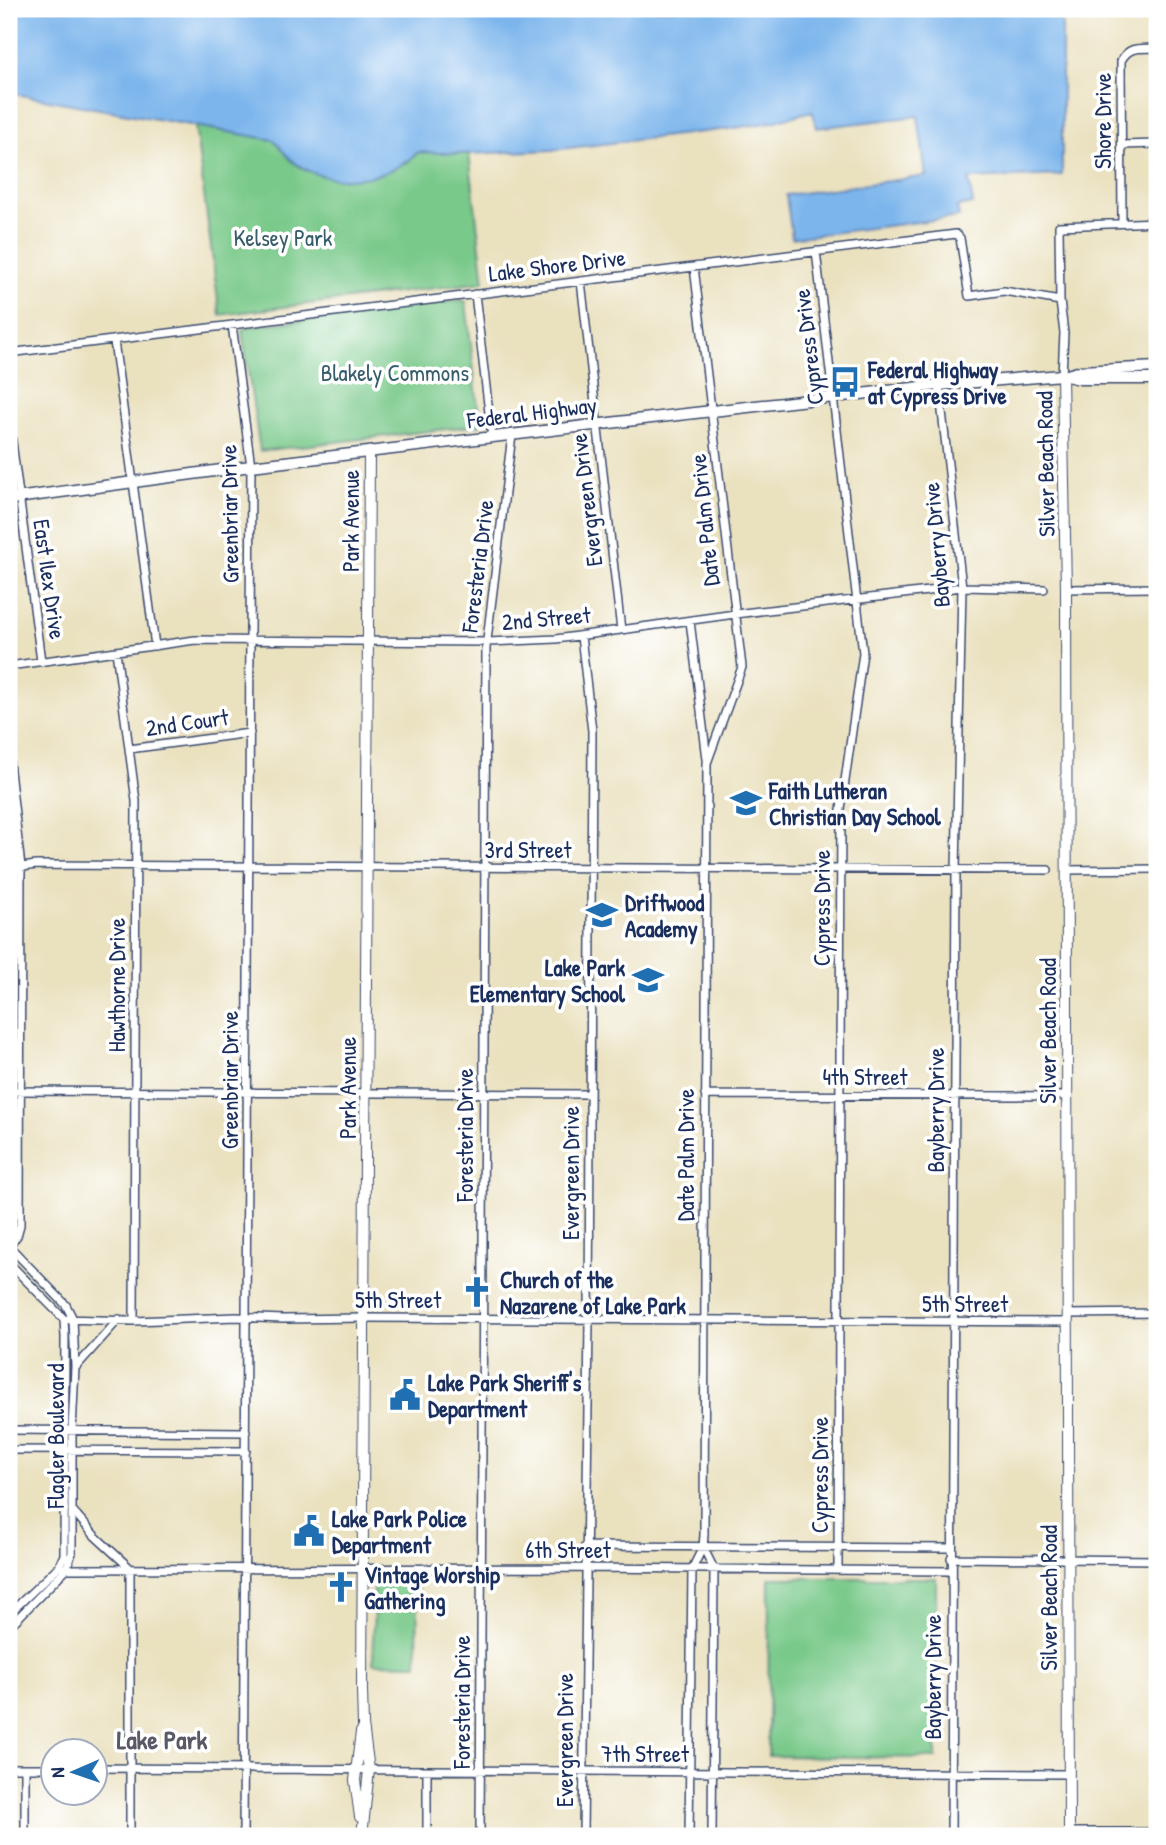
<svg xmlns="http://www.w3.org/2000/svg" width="1166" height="1845" font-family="'Patrick Hand',sans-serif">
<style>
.green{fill:#79c98a;stroke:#4a7c74;stroke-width:2}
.water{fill:#7cb5ec;stroke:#4c72a5;stroke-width:2}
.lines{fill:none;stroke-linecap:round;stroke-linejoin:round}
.street-casing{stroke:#3a4a6d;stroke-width:10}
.secondary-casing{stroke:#3a4a6d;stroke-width:12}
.primary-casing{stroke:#3a4a6d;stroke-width:13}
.street{stroke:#fff;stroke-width:7}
.secondary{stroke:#fff;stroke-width:10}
.primary{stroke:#fff;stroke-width:10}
.labels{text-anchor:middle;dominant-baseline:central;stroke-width:7;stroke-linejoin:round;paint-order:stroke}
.street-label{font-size:23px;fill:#1b2f5e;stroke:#fff}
.park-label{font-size:23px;fill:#375d6b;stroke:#fff}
.poi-label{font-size:23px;font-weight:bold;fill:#1b2f5e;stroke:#fff;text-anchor:start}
.quarter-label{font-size:26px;font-weight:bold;fill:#5a5966;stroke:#fff}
</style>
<rect width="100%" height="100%" fill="#fff"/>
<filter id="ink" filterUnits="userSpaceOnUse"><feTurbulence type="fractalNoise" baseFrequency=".0143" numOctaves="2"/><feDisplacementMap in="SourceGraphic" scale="14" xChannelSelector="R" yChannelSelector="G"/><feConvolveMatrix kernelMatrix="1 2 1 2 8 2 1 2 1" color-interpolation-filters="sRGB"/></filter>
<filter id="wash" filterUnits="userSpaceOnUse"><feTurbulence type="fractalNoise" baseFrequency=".00686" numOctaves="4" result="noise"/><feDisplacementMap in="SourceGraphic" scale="28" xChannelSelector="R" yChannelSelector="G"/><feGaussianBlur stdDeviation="1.57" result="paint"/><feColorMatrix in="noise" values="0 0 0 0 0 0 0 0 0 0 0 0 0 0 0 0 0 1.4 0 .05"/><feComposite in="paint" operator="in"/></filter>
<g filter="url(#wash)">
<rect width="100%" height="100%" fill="#eae1bf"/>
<!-- green -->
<path class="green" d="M 195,126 L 274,140 L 293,162 L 305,170 L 345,179 L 407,163 L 418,152 L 469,154 L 484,282 L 220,315 Z
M 461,300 L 466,302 L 480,425 L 260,451 L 242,331 L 247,327 Z
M 769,1578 L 936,1578 L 936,1758 L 768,1756 Z
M 418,1579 L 417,1664 L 373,1663 L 374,1580 Z"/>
<!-- water -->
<path class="water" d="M 9,9 L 1062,9 L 1062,175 L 969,179 L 973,204 L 957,207 L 959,217 L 792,238 L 786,195 L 926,176 L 918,116 L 817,128 L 812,111 L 772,122 L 728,129 L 552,150 L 469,154 L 418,152 C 388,181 333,189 297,164 C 288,159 281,148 274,140 L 9,93 Z"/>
</g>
<g filter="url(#ink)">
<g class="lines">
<defs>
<path id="street" d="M 1122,145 L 1157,144
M 1122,223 L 1121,61 C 1129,45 1141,49 1157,48
M 816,251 L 863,653 L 841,809 L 838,1570
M 581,281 L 621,630
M 475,294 L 492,438
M 232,325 L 251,466 L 243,1836
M 114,341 L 155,646
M 9,353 L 956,234 L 960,238 L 969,296 L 1004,291 L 1060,301
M 1062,375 L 1064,333 L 1060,301 L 1059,226 L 1157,222
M 939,385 L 962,587 L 956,870 L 951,1836
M 9,419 L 41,661
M 1066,589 L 1157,588
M 690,621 L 707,759
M 581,636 L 592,731 L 589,1320 L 583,1836
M 116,651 L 136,801 L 134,1321
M 9,666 L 195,640 L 487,642 L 556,639 L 735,614 L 962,587 L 1044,589
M 129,749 L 250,733
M 9,762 L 21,867 L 20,1225 L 17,1236 L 9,1246
M 9,869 L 36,865 L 1048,870
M 1066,870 L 1157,869
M 9,1091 L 590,1094
M 705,1095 L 1067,1096
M 9,1246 L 66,1305 L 73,1319 L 75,1367 L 72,1431 L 72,1553 L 66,1569 L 9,1627
M 9,1263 L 64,1319 L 65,1337 L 64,1555 L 59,1566 L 9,1614
M 1067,1314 L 1157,1313
M 64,1319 L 134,1321 L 236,1317 L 283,1319 L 365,1318 L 1067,1322
M 76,1367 L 119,1319
M 9,1430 L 246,1432
M 9,1450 L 246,1451
M 74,1512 L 95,1536 L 130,1568 L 130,1836
M 585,1546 L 951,1548
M 703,1547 L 714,1569 L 712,1836
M 951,1558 L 1157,1560
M 59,1566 L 66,1569 L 584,1568 L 951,1571
M 9,1768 L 52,1768
M 94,1768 L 1068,1774
M 427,1770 L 427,1836
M 1069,1832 L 1157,1832
M 25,1836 L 25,1768
M 480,1836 L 486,648 L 512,435
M 689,1836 L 692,1569 L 703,1547 L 704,1535 L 707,763 L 742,667 L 694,267"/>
<path id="secondary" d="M 1062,375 L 1066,589 L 1069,1836
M 360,1817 L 355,1780 L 361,1732
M 362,1836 L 369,1770 L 363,1725 L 362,1690 L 369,452"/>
<path id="primary" d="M 1067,375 L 1081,371 L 1157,367
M 9,499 L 251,466 L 660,417 L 939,385 L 1062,375 L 1080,379 L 1157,379"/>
</defs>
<!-- street casing -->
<use href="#street" class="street-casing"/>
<!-- secondary casing -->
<use href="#secondary" class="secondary-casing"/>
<!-- primary casing -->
<use href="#primary" class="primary-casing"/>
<!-- street -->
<use href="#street" class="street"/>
<!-- secondary -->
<use href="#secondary" class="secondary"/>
<!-- primary -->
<use href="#primary" class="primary"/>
</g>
</g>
<!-- icons -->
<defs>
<symbol id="bus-bare" viewBox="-9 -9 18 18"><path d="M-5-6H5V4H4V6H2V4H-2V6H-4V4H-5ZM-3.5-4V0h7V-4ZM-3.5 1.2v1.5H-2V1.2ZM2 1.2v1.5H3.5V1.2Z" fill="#1f6fb2" stroke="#fff" stroke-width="2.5" paint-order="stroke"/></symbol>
<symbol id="school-bare" viewBox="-9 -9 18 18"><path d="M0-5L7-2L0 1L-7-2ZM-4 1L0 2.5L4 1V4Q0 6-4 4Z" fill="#1f6fb2" stroke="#fff" stroke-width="2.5" paint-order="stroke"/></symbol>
<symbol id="church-bare" viewBox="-9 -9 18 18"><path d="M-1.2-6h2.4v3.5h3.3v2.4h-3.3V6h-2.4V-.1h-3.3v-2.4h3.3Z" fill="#1f6fb2" stroke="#fff" stroke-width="2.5" paint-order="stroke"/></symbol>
<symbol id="civic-bare" viewBox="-9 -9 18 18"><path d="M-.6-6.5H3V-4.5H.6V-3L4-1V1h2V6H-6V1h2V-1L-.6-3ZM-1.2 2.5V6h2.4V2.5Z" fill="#1f6fb2" stroke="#fff" stroke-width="2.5" paint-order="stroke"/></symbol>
</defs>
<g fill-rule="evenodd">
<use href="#bus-bare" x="823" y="360" width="44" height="44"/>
<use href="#school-bare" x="724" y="781" width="44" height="44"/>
<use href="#school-bare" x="580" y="893" width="44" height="44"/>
<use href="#school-bare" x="626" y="958" width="44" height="44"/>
<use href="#church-bare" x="455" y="1270" width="44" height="44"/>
<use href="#civic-bare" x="383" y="1373" width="44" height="44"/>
<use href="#civic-bare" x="287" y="1509" width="44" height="44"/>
<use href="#church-bare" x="319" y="1565" width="44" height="44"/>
</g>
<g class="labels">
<!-- street labels -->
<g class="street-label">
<text transform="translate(1102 121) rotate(-90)">Shore Drive</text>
<text transform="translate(557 265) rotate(-7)">Lake Shore Drive</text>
<text transform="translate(808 347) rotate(-97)">Cypress Drive</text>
<text transform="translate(532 412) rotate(-7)">Federal Highway</text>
<text transform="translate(1045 464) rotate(-91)">Silver Beach Road</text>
<text transform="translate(586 500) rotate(-97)">Evergreen Drive</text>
<text transform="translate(229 514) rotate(-91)">Greenbriar Drive</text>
<text transform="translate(704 520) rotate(-96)">Date Palm Drive</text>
<text transform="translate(350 521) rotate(-90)">Park Avenue</text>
<text transform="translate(936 545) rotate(-95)">Bayberry Drive</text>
<text transform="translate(477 566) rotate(-83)">Foresteria Drive</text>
<text transform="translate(50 579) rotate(82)">East Ilex Drive</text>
<text transform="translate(546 618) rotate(-5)">2nd Street</text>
<text transform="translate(187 722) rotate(-8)">2nd Court</text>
<text x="528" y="849">3rd Street</text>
<text transform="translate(821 908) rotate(-90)">Cypress Drive</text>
<text transform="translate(116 985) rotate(-90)">Hawthorne Drive</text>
<text transform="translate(1047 1031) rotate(-90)">Silver Beach Road</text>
<text x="865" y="1076">4th Street</text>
<text transform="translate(229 1080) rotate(-90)">Greenbriar Drive</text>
<text transform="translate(347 1088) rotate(-90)">Park Avenue</text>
<text transform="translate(935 1110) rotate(-90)">Bayberry Drive</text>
<text transform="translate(464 1135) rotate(-90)">Foresteria Drive</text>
<text transform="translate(685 1155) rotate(-90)">Date Palm Drive</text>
<text transform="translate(570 1173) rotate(-90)">Evergreen Drive</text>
<text x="398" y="1299">5th Street</text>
<text x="965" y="1303">5th Street</text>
<text transform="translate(55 1436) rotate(-90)">Flagler Boulevard</text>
<text transform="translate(819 1475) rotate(-90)">Cypress Drive</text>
<text x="568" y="1549">6th Street</text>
<text transform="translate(1048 1598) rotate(-90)">Silver Beach Road</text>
<text transform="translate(932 1677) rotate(-90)">Bayberry Drive</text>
<text transform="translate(461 1702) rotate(-90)">Foresteria Drive</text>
<text transform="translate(564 1740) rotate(-90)">Evergreen Drive</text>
<text x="645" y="1753">7th Street</text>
</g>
<!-- park labels -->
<g class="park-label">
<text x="283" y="237">Kelsey Park</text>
<text x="395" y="372">Blakely Commons</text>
</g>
<!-- poi labels -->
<g class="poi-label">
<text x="868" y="369">Federal Highway<tspan x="868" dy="26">at Cypress Drive</tspan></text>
<text x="769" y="790">Faith Lutheran<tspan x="769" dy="26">Christian Day School</tspan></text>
<text x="625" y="902">Driftwood<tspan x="625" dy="26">Academy</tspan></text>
<text x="625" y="967" text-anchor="end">Lake Park<tspan x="625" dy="26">Elementary School</tspan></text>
<text x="500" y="1279">Church of the<tspan x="500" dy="26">Nazarene of Lake Park</tspan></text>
<text x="428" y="1382">Lake Park Sheriff's<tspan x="428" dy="26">Department</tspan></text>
<text x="332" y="1518">Lake Park Police<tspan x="332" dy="26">Department</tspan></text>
<text x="364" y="1574">Vintage Worship<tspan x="364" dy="26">Gathering</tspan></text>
</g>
<!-- quarter labels -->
<g class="quarter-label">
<text x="162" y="1739">Lake Park</text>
</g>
</g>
<!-- margin -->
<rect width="1166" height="1845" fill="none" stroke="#fff" stroke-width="35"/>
<!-- north arrow -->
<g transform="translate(74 1772) rotate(268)"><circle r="33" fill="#ffffff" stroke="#a4acbf" stroke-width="2"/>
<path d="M0-5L12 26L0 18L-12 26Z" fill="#1f6fb2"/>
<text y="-10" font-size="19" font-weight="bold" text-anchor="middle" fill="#1b2f5e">N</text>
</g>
</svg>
